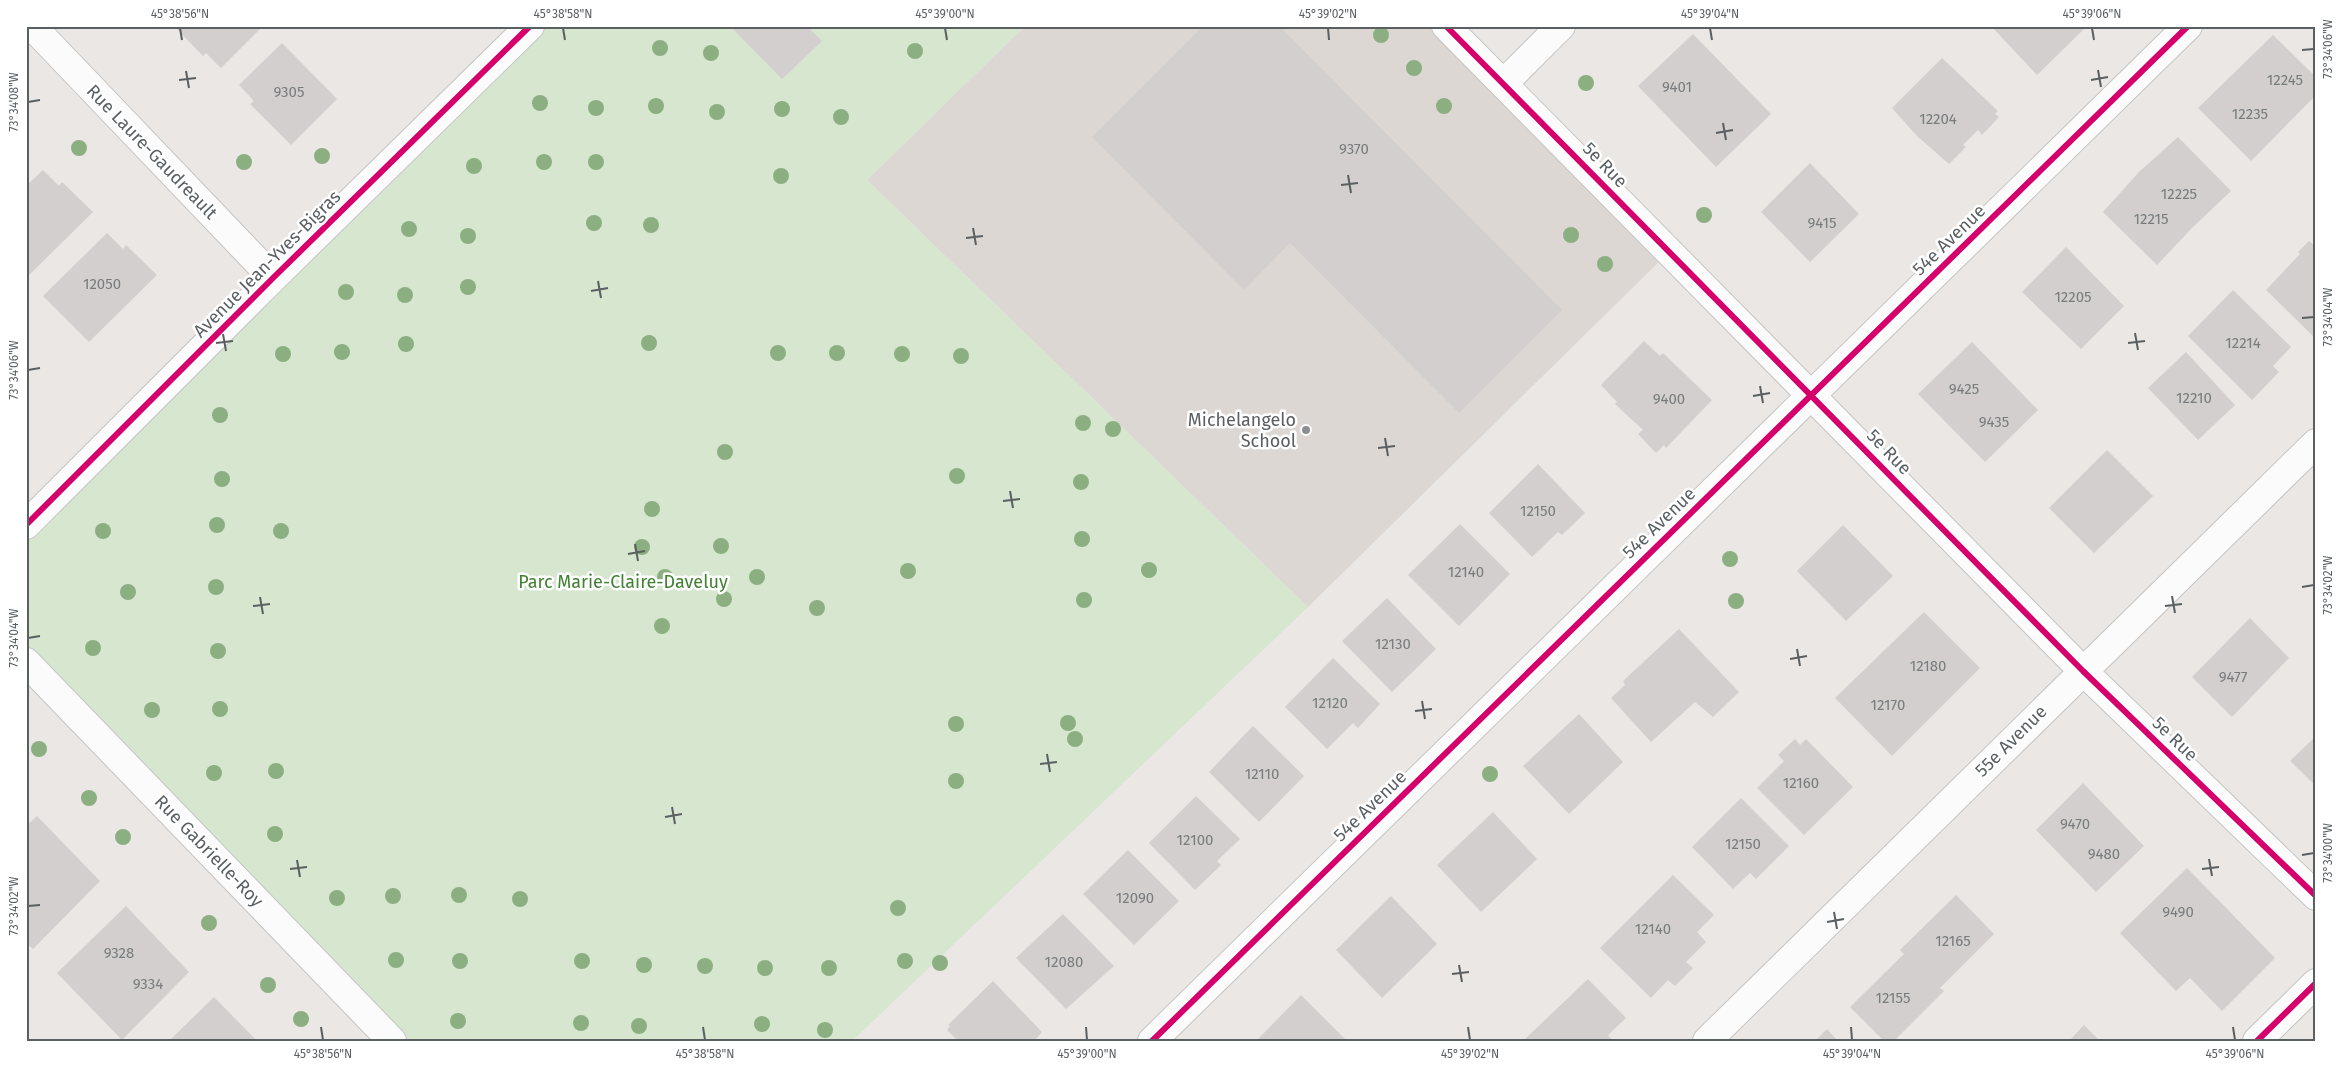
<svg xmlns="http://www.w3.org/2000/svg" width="2342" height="1067" font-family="'Fira Sans',sans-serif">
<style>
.education{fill:#dcd7d3}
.green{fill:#d6e6cf}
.building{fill:#d2cfce}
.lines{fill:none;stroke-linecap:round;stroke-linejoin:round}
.street-casing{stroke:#c5c5c5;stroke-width:30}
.street{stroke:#fcfbfb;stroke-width:28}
.cycleway-casing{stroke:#fff;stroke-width:9}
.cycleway{stroke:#d6006c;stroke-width:6}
.tree{fill:#8caf82}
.ticks{fill:none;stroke:#5a5f62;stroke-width:2}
.poi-dot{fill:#8c8f90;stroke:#fff;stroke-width:2}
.labels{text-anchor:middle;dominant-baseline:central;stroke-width:5;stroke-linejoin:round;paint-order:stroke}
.number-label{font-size:15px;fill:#797c7e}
.street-label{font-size:18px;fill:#5a5f62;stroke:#fff}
.poi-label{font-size:18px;fill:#5a5f62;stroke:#fff;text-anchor:end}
.park-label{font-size:18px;fill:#408132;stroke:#fff}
.neatline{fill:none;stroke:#5a5f62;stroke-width:2}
.ticks-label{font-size:12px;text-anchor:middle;fill:#5a5f62}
</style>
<rect width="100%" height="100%" fill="#eae7e4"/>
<!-- education -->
<path class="education" d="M 1025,26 L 1446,26 L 1669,252 L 1308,607 L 867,180 Z"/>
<!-- green -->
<path class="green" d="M 532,26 L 1025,26 L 867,180 L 1308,607 L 852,1041 L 392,1041 L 26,662 L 26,526 Z"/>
<!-- building -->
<path class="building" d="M 174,26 L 263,26 L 221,68 L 206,53 L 203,56 Z
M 730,26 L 807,26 L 822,41 L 782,79 Z
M 1203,26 L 1279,26 L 1562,310 L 1459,413 L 1290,243 L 1244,290 L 1092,137 Z
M 1991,26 L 2087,26 L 2037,75 Z
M 1693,34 L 1771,114 L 1716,167 L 1638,86 Z
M 2273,35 L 2316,77 L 2316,95 L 2251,161 L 2198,108 Z
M 282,43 L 337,99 L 291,145 L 250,104 L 254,101 L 239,85 Z
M 1942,58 L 1998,111 L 1995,114 L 1999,117 L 1982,135 L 1978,130 L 1963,145 L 1966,147 L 1949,164 L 1917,136 L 1892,108 Z
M 2178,137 L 2231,191 L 2192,228 L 2157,265 L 2103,212 L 2139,172 Z
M 1810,163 L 1859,214 L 1810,262 L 1761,212 Z
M 43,170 L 59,186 L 62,182 L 93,212 L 26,278 L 26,186 Z
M 107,233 L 123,249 L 126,245 L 157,275 L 89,342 L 43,296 Z
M 2309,241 L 2313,244 L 2316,242 L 2316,333 L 2313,336 L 2266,290 L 2300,254 L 2298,252 Z
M 2066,247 L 2124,306 L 2081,349 L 2022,292 Z
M 2233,290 L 2291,347 L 2273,366 L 2279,372 L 2252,400 L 2188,336 Z
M 1644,341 L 1660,356 L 1663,353 L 1712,400 L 1666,448 L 1664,445 L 1656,453 L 1638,434 L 1643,430 L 1615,404 L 1617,402 L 1601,385 Z
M 1972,342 L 2038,410 L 1985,462 L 1918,394 Z
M 2186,352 L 2235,405 L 2198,440 L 2148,388 Z
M 2107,450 L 2153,496 L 2094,553 L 2049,508 Z
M 1538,464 L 1585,513 L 1562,535 L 1558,532 L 1532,557 L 1489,513 Z
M 1460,524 L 1510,574 L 1459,626 L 1408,575 Z
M 1843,525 L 1893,576 L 1846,621 L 1797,571 Z
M 1387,598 L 1436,649 L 1392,692 L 1342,641 Z
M 1924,612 L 1980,668 L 1892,756 L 1835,698 Z
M 2250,618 L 2289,658 L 2232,717 L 2192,677 Z
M 1679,629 L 1739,692 L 1713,717 L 1695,702 L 1651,742 L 1611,698 L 1625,685 L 1623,681 Z
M 1333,658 L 1380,704 L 1358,728 L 1353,723 L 1327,749 L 1285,707 Z
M 1579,714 L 1623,762 L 1569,814 L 1523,766 Z
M 1253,726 L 1304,776 L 1259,822 L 1209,772 Z
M 2316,736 L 2316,786 L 2290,761 Z
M 1795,739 L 1800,745 L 1806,739 L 1853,787 L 1804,835 L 1757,788 L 1784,761 L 1778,755 Z
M 2083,783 L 2144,846 L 2096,892 L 2036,830 Z
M 1196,796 L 1240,839 L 1217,861 L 1221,865 L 1195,890 L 1149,843 Z
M 1741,798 L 1789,846 L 1756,879 L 1750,873 L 1733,889 L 1692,847 Z
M 1493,812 L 1537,859 L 1481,912 L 1437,865 Z
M 37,816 L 100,881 L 33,949 L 26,943 L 26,826 Z
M 1128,850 L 1179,901 L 1134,945 L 1083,894 Z
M 2187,868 L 2275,958 L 2222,1011 L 2190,978 L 2176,991 L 2120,933 Z
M 1673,875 L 1714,915 L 1697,932 L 1706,942 L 1686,962 L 1693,968 L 1675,986 L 1668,980 L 1651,998 L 1600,948 Z
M 1956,895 L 1994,934 L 1940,988 L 1944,991 L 1894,1041 L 1884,1041 L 1850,1007 L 1904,954 L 1900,950 Z
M 1391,896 L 1437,944 L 1382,998 L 1336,950 Z
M 126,906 L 189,972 L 122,1040 L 57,973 Z
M 1063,914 L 1114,966 L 1066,1009 L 1016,958 Z
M 1588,979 L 1626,1018 L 1608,1035 L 1613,1041 L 1523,1041 Z
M 993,981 L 1042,1032 L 1034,1041 L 958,1041 L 947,1030 L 950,1026 L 948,1025 Z
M 1301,995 L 1347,1041 L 1256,1041 Z
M 214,997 L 257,1041 L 169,1041 Z
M 2084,1025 L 2100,1041 L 2069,1041 Z
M 1827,1029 L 1838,1041 L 1815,1041 Z"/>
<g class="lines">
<defs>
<path id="street" d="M 32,26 L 273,278
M 1446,26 L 2083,671 L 2316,896
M 1504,83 L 1561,26
M 26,525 L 273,278 L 530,26
M 26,662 L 392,1041
M 1152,1041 L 2188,26
M 1707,1041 L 2316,443
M 2257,1041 L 2316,983"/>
</defs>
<!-- street casing -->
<use href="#street" class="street-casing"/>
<!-- street -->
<use href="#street" class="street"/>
<defs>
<path id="cycleway" d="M 1446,26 L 2083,671 L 2316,896
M 26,525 L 273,278 L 530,26
M 1152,1041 L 2188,26
M 2257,1041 L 2316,983"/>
</defs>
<!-- cycleway casing -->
<use href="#cycleway" class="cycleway-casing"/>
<!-- cycleway -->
<use href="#cycleway" class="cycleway"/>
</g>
<!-- trees -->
<g class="tree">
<circle cx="1381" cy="35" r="8"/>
<circle cx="660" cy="48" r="8"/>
<circle cx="915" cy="51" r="8"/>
<circle cx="711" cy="53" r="8"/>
<circle cx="1414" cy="68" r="8"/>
<circle cx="1586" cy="83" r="8"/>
<circle cx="540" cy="103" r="8"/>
<circle cx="656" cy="106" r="8"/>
<circle cx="1444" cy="106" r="8"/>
<circle cx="596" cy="108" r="8"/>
<circle cx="782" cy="109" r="8"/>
<circle cx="717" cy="112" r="8"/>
<circle cx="841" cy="117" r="8"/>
<circle cx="79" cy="148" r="8"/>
<circle cx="322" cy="156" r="8"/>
<circle cx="244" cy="162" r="8"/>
<circle cx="544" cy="162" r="8"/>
<circle cx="596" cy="162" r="8"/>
<circle cx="474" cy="166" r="8"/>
<circle cx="781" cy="176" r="8"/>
<circle cx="1704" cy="215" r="8"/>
<circle cx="594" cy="223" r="8"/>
<circle cx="651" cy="225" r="8"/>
<circle cx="409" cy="229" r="8"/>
<circle cx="1571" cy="235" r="8"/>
<circle cx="468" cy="236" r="8"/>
<circle cx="1605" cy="264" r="8"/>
<circle cx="468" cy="287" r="8"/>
<circle cx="346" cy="292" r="8"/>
<circle cx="405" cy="295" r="8"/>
<circle cx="649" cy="343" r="8"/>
<circle cx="406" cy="344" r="8"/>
<circle cx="342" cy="352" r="8"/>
<circle cx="778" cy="353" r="8"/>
<circle cx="837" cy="353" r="8"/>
<circle cx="283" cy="354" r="8"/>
<circle cx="902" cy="354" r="8"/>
<circle cx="961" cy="356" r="8"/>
<circle cx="220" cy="415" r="8"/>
<circle cx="1083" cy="423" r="8"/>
<circle cx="1113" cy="429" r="8"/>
<circle cx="725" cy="452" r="8"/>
<circle cx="957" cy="476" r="8"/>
<circle cx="222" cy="479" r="8"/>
<circle cx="1081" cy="482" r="8"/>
<circle cx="652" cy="509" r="8"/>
<circle cx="217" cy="525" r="8"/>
<circle cx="103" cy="531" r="8"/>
<circle cx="281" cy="531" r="8"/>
<circle cx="1082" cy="539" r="8"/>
<circle cx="721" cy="546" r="8"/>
<circle cx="642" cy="547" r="8"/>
<circle cx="1730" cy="559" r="8"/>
<circle cx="1149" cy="570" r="8"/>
<circle cx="908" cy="571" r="8"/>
<circle cx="665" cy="577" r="8"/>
<circle cx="757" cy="577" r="8"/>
<circle cx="216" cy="587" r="8"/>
<circle cx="128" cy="592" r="8"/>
<circle cx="724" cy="599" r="8"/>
<circle cx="1084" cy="600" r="8"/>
<circle cx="1736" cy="601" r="8"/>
<circle cx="817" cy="608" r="8"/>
<circle cx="662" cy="626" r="8"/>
<circle cx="93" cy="648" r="8"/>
<circle cx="218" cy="651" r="8"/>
<circle cx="220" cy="709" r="8"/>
<circle cx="152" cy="710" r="8"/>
<circle cx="1068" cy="723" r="8"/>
<circle cx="956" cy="724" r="8"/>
<circle cx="1075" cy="739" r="8"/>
<circle cx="39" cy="749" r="8"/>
<circle cx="276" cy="771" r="8"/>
<circle cx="214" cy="773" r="8"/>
<circle cx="1490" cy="774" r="8"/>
<circle cx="956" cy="781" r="8"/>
<circle cx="89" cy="798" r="8"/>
<circle cx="275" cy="834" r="8"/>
<circle cx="123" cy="837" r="8"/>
<circle cx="459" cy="895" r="8"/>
<circle cx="393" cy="896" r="8"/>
<circle cx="337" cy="898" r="8"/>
<circle cx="520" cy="899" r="8"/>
<circle cx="898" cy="908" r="8"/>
<circle cx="209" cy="923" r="8"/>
<circle cx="396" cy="960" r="8"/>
<circle cx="460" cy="961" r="8"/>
<circle cx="582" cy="961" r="8"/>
<circle cx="905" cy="961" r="8"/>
<circle cx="940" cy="963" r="8"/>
<circle cx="644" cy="965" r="8"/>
<circle cx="705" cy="966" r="8"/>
<circle cx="765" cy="968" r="8"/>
<circle cx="829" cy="968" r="8"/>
<circle cx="268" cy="985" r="8"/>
<circle cx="301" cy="1019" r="8"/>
<circle cx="458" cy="1021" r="8"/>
<circle cx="581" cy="1023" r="8"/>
<circle cx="762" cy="1024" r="8"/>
<circle cx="639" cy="1026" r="8"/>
<circle cx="825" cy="1030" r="8"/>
</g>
<!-- ticks -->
<path class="ticks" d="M 180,28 L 182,40M 563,28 L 565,40M 945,28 L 947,40M 1328,28 L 1329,40M 1710,28 L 1712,40M 2092,28 L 2094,40M 2302,50 L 2314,49M 2098,70 L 2101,87M 186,71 L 189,88M 179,80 L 196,78M 2091,80 L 2108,77M 28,102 L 40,100M 1723,123 L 1726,140M 1716,133 L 1733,130M 1348,175 L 1351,193M 1341,185 L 1358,183M 973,228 L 976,245M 966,238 L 983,236M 598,281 L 601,298M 591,291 L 608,288M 2302,318 L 2314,317M 2135,333 L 2138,350M 223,334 L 226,351M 216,343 L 233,341M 2128,343 L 2145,341M 28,370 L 40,368M 1760,386 L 1763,403M 1753,396 L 1770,393M 1385,438 L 1388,456M 1378,448 L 1395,446M 1010,491 L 1013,508M 1003,501 L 1020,499M 635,544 L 638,561M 628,554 L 645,551M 2302,587 L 2314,585M 2172,596 L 2175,613M 260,597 L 263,614M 253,606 L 270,604M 2165,606 L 2182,604M 28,638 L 40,636M 1797,649 L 1800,666M 1790,659 L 1807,656M 1422,701 L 1425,719M 1415,711 L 1432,709M 1047,754 L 1050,772M 1040,764 L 1057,762M 672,807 L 675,824M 665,817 L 682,814M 2302,855 L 2314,853M 2209,859 L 2212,876M 297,860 L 300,877M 290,869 L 307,867M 2202,869 L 2219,867M 28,906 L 40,905M 1834,912 L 1837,929M 1827,922 L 1844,919M 1459,965 L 1462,982M 1452,974 L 1469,972M 321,1027 L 323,1040M 703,1027 L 705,1040M 1086,1027 L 1087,1040M 1468,1027 L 1470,1040M 1851,1027 L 1852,1040M 2233,1027 L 2235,1040"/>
<!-- markers -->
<circle class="poi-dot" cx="1306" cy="430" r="5"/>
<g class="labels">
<!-- number labels -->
<g class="number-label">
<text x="2285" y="80">12245</text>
<text x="1677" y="87">9401</text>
<text x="289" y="92">9305</text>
<text x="2250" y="114">12235</text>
<text x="1938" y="119">12204</text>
<text x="1354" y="149">9370</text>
<text x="2179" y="194">12225</text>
<text x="2151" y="219">12215</text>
<text x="1822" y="223">9415</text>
<text x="102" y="284">12050</text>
<text x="2073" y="297">12205</text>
<text x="2243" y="343">12214</text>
<text x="1964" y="389">9425</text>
<text x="2194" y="398">12210</text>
<text x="1669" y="399">9400</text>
<text x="1994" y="422">9435</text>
<text x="1538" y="511">12150</text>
<text x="1466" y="572">12140</text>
<text x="1393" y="644">12130</text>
<text x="1928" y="666">12180</text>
<text x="2233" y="677">9477</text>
<text x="1330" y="703">12120</text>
<text x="1888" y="705">12170</text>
<text x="1262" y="774">12110</text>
<text x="1801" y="783">12160</text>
<text x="2075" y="824">9470</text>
<text x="1195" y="840">12100</text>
<text x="1743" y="844">12150</text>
<text x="2104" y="854">9480</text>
<text x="1135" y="898">12090</text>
<text x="2178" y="912">9490</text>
<text x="1653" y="929">12140</text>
<text x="1953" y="941">12165</text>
<text x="119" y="953">9328</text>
<text x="1064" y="962">12080</text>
<text x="148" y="984">9334</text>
<text x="1893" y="998">12155</text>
</g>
<!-- street labels -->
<g class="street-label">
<text transform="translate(152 152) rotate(46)">Rue Laure-Gaudreault</text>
<text transform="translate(1605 165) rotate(46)">5e Rue</text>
<text transform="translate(1949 240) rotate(-44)">54e Avenue</text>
<text transform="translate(267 264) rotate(-45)">Avenue Jean-Yves-Bigras</text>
<text transform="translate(1889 452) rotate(46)">5e Rue</text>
<text transform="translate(1659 523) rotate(-44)">54e Avenue</text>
<text transform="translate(2175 739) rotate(44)">5e Rue</text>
<text transform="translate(2011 741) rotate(-45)">55e Avenue</text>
<text transform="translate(1370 806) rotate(-44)">54e Avenue</text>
<text transform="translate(209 851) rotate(46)">Rue Gabrielle-Roy</text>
</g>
<!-- poi labels -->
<g class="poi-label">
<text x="1296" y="420">Michelangelo<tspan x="1296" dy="21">School</tspan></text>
</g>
<!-- park labels -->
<g class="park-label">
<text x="623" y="582">Parc Marie-Claire-Daveluy</text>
</g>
</g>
<!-- border -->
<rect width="2342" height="1067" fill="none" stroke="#ffffff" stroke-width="55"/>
<rect x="28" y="28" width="2286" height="1012" class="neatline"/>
<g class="ticks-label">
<text x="180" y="18">45°38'56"N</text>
<text x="563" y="18">45°38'58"N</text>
<text x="945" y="18">45°39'00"N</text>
<text x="1328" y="18">45°39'02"N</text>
<text x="1710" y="18">45°39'04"N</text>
<text x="2092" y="18">45°39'06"N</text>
<text transform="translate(2328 49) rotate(-90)" y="4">73°34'06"W</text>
<text transform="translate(14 102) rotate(-90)" y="4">73°34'08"W</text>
<text transform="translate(2328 317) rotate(-90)" y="4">73°34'04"W</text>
<text transform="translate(14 370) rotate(-90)" y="4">73°34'06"W</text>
<text transform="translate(2328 585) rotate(-90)" y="4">73°34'02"W</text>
<text transform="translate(14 638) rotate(-90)" y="4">73°34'04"W</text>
<text transform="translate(2328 853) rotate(-90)" y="4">73°34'00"W</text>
<text transform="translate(14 906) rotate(-90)" y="4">73°34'02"W</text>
<text x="323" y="1058">45°38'56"N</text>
<text x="705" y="1058">45°38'58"N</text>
<text x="1087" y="1058">45°39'00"N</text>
<text x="1470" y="1058">45°39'02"N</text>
<text x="1852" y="1058">45°39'04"N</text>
<text x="2235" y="1058">45°39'06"N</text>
</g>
</svg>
